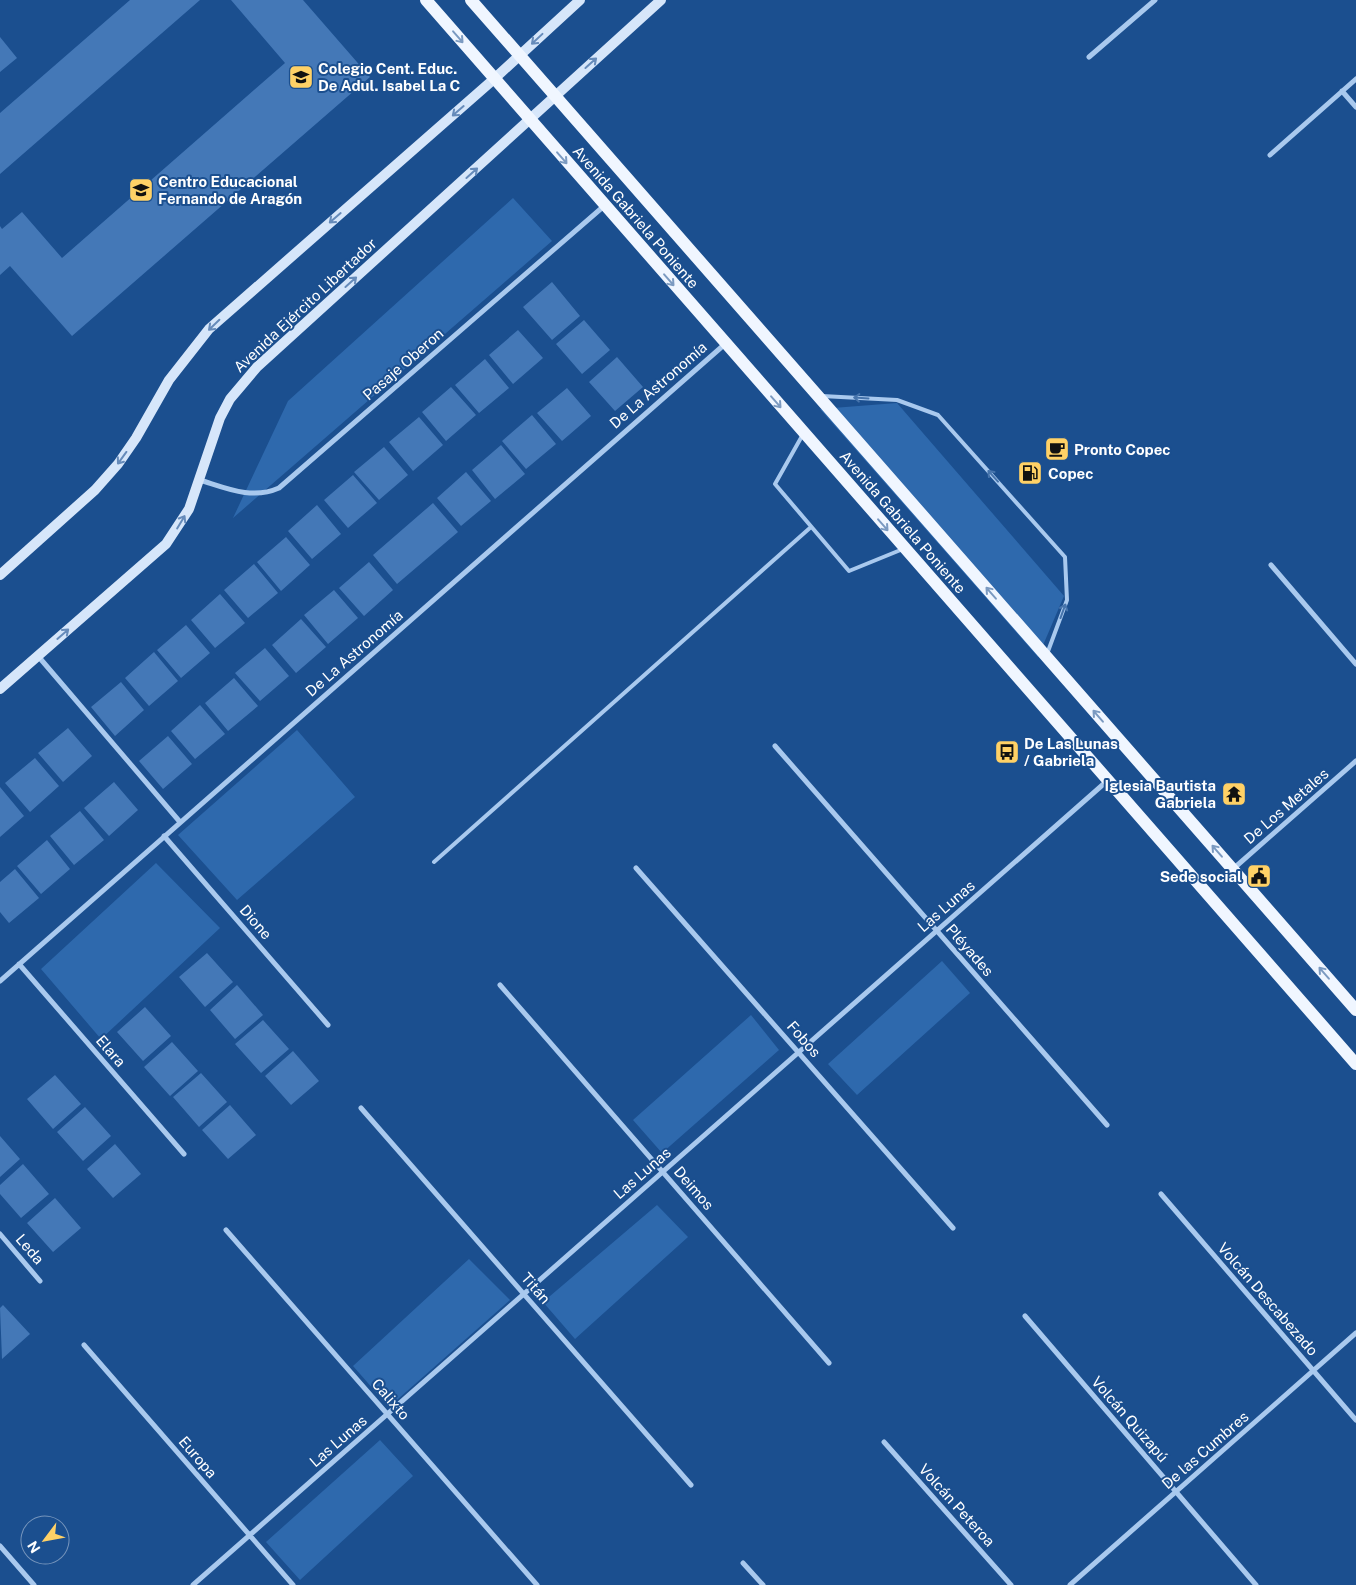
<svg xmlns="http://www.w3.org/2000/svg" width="1356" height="1585" font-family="'Public Sans',sans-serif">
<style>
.green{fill:#2e69ad}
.building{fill:#4478b7}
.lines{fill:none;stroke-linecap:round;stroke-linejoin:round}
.lane{stroke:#a9c9ee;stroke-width:4}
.street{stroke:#a9c9ee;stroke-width:5}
.secondary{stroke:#d6e6fa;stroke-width:10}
.primary{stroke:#f0f6ff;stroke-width:12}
.oneway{stroke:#7b9ac1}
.oneway2{stroke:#668bba}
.oneway3{stroke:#4674ac}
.labels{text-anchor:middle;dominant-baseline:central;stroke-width:4;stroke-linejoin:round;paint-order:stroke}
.poi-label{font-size:15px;font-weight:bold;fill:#fff;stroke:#1b4f8f;text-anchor:start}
.street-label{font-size:15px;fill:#fff;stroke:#1b4f8f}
</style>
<rect width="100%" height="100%" fill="#1b4f8f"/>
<!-- green -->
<path class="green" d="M 513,198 L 552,241 L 233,518 L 288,401 Z
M 897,403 L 1064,596 L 1038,657 L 820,409 Z
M 297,730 L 355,797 L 237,900 L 178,835 Z
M 156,863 L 220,928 L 101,1039 L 41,969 Z
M 942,961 L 970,993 L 857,1095 L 828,1064 Z
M 751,1015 L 779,1050 L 662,1153 L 633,1120 Z
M 657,1205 L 688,1237 L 575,1339 L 543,1302 Z
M 469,1259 L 510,1300 L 389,1407 L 353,1366 Z
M 380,1440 L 413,1476 L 300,1580 L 266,1542 Z"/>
<!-- building -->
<path class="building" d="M 130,0 L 200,0 L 0,174 L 0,113 Z
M 231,0 L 303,0 L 370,77 L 72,336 L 10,266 L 0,275 L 0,226 L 2,229 L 22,212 L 62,258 L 285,63 Z
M 0,37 L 17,58 L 0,72 Z
M 552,282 L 580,316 L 552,340 L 523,307 Z
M 584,320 L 610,350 L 582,374 L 556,344 Z
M 518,330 L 543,358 L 513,384 L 489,355 Z
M 617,357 L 643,387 L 615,411 L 589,382 Z
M 485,359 L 509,388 L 479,413 L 455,385 Z
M 451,387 L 476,415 L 446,441 L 422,412 Z
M 567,388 L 591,416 L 562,441 L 537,413 Z
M 532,415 L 556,444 L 526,469 L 502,441 Z
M 419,417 L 443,445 L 413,471 L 389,442 Z
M 501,445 L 525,474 L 495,499 L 472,470 Z
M 384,447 L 408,475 L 379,500 L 354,472 Z
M 466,472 L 491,501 L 461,526 L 437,498 Z
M 353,475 L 377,503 L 348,528 L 324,500 Z
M 433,503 L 458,532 L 397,584 L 373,555 Z
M 317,505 L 341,534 L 312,559 L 288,531 Z
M 286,537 L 310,565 L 281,591 L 257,562 Z
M 369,562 L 393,590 L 364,616 L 339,588 Z
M 254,564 L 278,593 L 248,618 L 224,590 Z
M 334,590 L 358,618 L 328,644 L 304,615 Z
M 220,594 L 245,623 L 215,648 L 191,620 Z
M 301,619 L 326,647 L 296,673 L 272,645 Z
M 186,625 L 210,653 L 181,678 L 157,650 Z
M 265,648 L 289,676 L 260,701 L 235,673 Z
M 154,652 L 178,681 L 149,706 L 125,678 Z
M 234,678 L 258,706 L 228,731 L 205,703 Z
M 121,682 L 144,710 L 115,736 L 91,707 Z
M 200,705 L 225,734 L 195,759 L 171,731 Z
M 68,728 L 92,756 L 63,782 L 38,753 Z
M 168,736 L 192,764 L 163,789 L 139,761 Z
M 35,758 L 59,786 L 30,812 L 5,783 Z
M 114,782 L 138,810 L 109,836 L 84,808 Z
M 0,787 L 24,816 L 0,837 Z
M 80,811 L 104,840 L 74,865 L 50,836 Z
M 47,840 L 70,869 L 41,894 L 17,866 Z
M 15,869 L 39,898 L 9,923 L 0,912 L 0,882 Z
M 207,953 L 233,982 L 205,1007 L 179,977 Z
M 237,985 L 263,1015 L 235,1039 L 210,1010 Z
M 145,1007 L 171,1036 L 143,1061 L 117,1032 Z
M 263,1020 L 289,1049 L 261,1073 L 235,1044 Z
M 172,1042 L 198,1071 L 170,1096 L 144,1067 Z
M 293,1051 L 319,1081 L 291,1105 L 265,1076 Z
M 201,1073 L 227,1102 L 199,1127 L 173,1097 Z
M 55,1075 L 81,1104 L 53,1129 L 27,1099 Z
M 230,1105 L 256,1135 L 228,1159 L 202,1130 Z
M 85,1107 L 111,1136 L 83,1161 L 57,1132 Z
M 0,1136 L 20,1159 L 0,1177 Z
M 115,1144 L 141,1174 L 113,1198 L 87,1169 Z
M 23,1164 L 49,1194 L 21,1218 L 0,1194 L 0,1185 Z
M 55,1198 L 81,1228 L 53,1252 L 27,1223 Z
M 3,1305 L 30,1334 L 2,1359 L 0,1308 Z"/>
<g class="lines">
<!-- lane -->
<path class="lane" d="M 822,396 L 897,400 L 938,415 L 1065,557 L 1067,600 L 1047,654
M 802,436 L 775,484 L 849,571 L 903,549
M 434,862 L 811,527"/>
<!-- street -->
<path class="street" d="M 1089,57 L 1155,0
M 1342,91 L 1356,107
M 1270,155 L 1356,79
M 200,480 C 226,488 252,500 279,488 L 604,206
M 1271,565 L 1356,664
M 38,656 L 180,822
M 775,746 L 1107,1125
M 164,836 L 328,1025
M 636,868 L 953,1228
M 1233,869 L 1356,761
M 19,964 L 184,1154
M 0,981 L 725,344
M 500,985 L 829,1363
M 361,1108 L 691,1485
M 1161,1194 L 1356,1420
M 226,1230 L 537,1585
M 0,1234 L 40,1281
M 1025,1316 L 1256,1585
M 84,1345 L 293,1585
M 884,1442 L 1011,1585
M 0,1546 L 34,1585
M 743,1563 L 763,1585
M 193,1585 L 1107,781
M 1070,1585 L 1356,1333"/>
<!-- secondary -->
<path class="secondary" d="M 0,575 L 95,490 L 118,464 L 136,438 L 169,380 L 209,329 L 494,79 L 580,0
M 0,689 L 166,544 L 189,509 L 220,418 L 230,399 L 257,367 L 661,0"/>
<!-- primary -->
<path class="primary" d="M 426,0 L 1356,1064
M 471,0 L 1356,1010"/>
</g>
<!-- one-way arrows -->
<defs><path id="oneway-shaft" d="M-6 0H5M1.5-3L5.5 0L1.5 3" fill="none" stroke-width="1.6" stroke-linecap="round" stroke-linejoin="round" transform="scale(1.25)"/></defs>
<g class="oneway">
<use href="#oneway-shaft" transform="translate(458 37) rotate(49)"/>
<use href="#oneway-shaft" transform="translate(562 158) rotate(49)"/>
<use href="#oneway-shaft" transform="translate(669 280) rotate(49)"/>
<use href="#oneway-shaft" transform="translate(776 402) rotate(49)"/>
<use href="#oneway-shaft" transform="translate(883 525) rotate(49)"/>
<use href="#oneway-shaft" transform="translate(991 593) rotate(-131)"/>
<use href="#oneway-shaft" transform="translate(1098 716) rotate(-131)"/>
<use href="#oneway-shaft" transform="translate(1217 851) rotate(-131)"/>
<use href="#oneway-shaft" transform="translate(1324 973) rotate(-131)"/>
</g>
<g class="oneway2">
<use href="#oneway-shaft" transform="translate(537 39) rotate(137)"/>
<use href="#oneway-shaft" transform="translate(591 63) rotate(-42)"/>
<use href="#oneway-shaft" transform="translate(458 111) rotate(139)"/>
<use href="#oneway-shaft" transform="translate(472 173) rotate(-42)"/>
<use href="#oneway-shaft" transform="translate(335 218) rotate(139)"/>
<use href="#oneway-shaft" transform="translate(351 282) rotate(-42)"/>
<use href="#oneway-shaft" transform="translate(214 325) rotate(136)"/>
<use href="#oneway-shaft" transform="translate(122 458) rotate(126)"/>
<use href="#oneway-shaft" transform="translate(181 522) rotate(-59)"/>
<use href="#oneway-shaft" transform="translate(63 634) rotate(-41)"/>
</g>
<g class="oneway3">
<use href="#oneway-shaft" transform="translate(861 398) rotate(-176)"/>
<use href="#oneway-shaft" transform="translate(993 476) rotate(-132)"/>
<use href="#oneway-shaft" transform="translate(1063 611) rotate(-70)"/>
</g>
<!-- icons -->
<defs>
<symbol id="school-square" viewBox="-11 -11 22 22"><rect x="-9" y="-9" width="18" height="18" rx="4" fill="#ffd166" stroke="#1b4f8f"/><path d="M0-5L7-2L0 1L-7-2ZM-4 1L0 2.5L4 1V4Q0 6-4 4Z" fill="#111"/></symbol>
<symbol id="cafe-square" viewBox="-11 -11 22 22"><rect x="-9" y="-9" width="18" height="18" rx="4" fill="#ffd166" stroke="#1b4f8f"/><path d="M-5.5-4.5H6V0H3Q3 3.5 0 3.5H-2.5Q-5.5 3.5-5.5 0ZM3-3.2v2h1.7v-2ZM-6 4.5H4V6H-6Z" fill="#111"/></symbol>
<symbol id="fuel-square" viewBox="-11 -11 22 22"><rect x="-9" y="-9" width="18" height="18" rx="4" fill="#ffd166" stroke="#1b4f8f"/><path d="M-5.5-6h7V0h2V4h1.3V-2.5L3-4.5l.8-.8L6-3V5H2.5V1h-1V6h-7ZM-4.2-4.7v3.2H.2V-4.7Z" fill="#111"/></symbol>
<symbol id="bus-square" viewBox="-11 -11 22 22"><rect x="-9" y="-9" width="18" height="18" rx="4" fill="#ffd166" stroke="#1b4f8f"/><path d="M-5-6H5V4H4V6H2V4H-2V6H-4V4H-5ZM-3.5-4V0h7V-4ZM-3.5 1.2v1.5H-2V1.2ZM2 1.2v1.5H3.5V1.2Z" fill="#111"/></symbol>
<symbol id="temple-square" viewBox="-11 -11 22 22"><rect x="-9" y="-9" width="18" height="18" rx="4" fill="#ffd166" stroke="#1b4f8f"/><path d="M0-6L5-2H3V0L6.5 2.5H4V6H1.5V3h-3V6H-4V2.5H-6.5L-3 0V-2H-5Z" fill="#111"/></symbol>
<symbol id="civic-square" viewBox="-11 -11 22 22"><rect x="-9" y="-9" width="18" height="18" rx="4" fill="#ffd166" stroke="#1b4f8f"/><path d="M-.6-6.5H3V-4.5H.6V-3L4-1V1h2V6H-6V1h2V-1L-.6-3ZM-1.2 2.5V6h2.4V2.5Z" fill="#111"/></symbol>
</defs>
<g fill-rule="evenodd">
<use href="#school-square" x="287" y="63" width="28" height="28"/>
<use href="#school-square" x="127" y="176" width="28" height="28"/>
<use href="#cafe-square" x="1043" y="435" width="28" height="28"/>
<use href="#fuel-square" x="1016" y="459" width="28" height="28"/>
<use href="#bus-square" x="993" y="738" width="28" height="28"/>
<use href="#temple-square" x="1220" y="780" width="28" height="28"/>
<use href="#civic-square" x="1245" y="862" width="28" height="28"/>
</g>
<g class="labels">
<!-- poi labels -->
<g class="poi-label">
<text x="318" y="68">Colegio Cent. Educ.<tspan x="318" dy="17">De Adul. Isabel La C</tspan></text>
<text x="158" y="181">Centro Educacional<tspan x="158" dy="17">Fernando de Aragón</tspan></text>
<text x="1074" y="449">Pronto Copec</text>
<text x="1048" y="473">Copec</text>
<text x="1024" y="743">De Las Lunas<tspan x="1024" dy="17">/ Gabriela</tspan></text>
<text x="1216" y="785" text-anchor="end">Iglesia Bautista<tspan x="1216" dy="17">Gabriela</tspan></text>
<text x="1242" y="876" text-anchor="end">Sede social</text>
</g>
<!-- street labels -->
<g class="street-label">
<text transform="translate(636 217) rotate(49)">Avenida Gabriela Poniente</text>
<text transform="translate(305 305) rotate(-43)">Avenida Ejército Libertador</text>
<text transform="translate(403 364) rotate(-41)">Pasaje Oberon</text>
<text transform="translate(658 385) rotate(-41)">De La Astronomía</text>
<text transform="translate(903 522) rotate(49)">Avenida Gabriela Poniente</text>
<text transform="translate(354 653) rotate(-41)">De La Astronomía</text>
<text transform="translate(1286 806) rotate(-41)">De Los Metales</text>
<text transform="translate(946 906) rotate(-41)">Las Lunas</text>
<text transform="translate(256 922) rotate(49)">Dione</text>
<text transform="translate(970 950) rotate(49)">Pléyades</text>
<text transform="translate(804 1039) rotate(49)">Fobos</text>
<text transform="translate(111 1051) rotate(49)">Elara</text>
<text transform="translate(642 1173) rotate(-41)">Las Lunas</text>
<text transform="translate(694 1188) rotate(49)">Deimos</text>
<text transform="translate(30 1249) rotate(49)">Leda</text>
<text transform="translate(536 1288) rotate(49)">Titán</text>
<text transform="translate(1268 1299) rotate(49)">Volcán Descabezado</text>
<text transform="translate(391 1399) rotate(49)">Calixto</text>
<text transform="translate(1130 1419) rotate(49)">Volcán Quizapú</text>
<text transform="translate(338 1441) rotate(-41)">Las Lunas</text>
<text transform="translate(1205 1450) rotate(-41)">De las Cumbres</text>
<text transform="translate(198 1457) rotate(49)">Europa</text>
<text transform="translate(957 1505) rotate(48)">Volcán Peteroa</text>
</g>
</g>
<!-- north arrow -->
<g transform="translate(45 1540) rotate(238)"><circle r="24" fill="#1b4f8f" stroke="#7695bc"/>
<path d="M0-4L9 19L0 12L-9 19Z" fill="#ffd166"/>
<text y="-8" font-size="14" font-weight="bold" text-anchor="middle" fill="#ffffff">N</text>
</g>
</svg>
